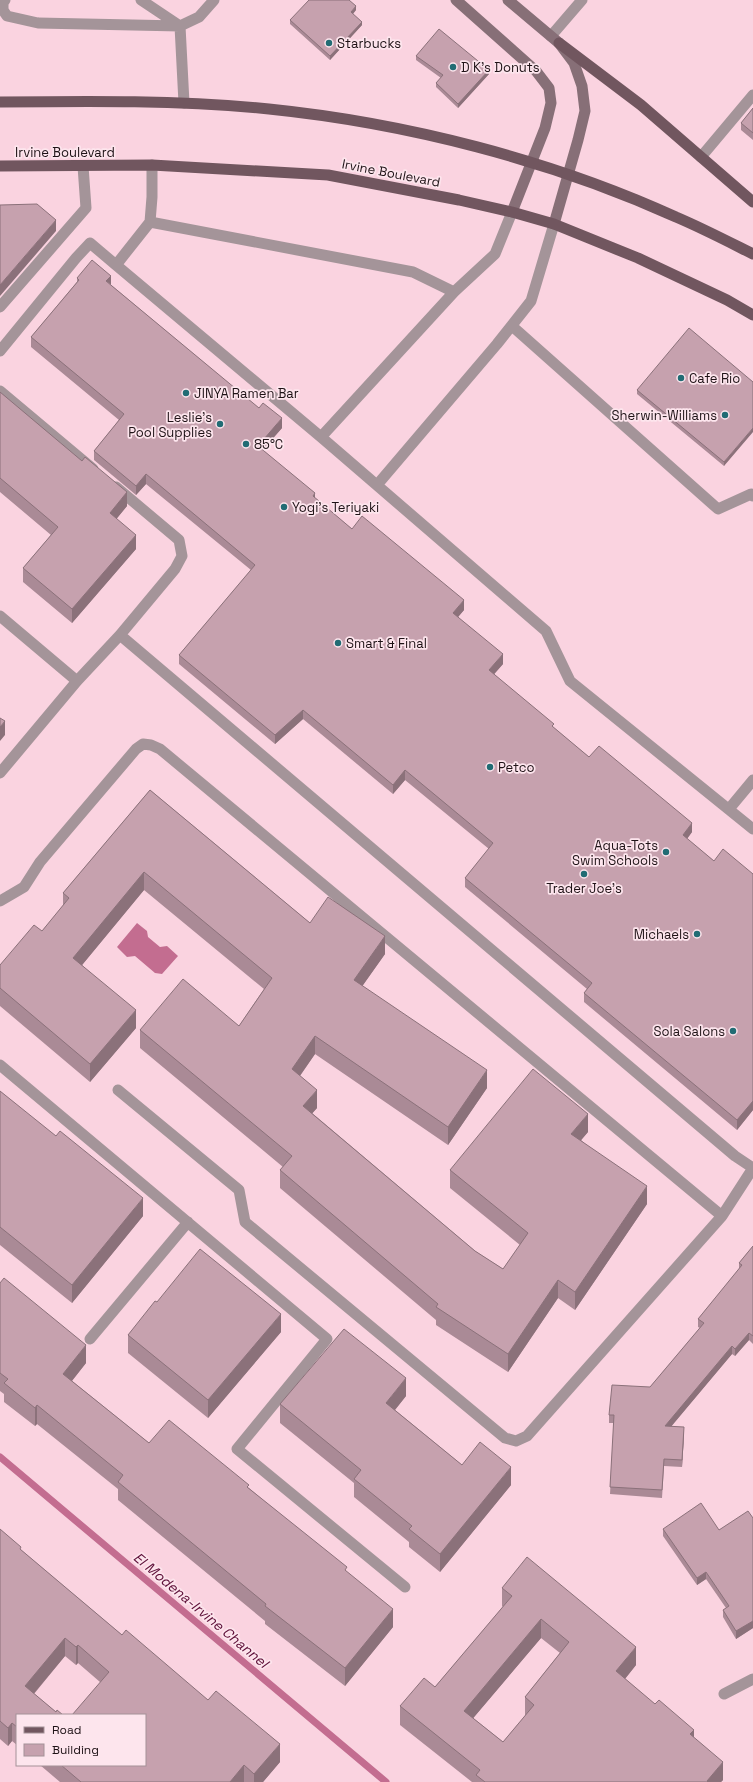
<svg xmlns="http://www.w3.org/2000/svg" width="753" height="1782" font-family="'Space Grotesk',sans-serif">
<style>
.water{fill:#c36d90}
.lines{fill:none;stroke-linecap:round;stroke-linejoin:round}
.stream{stroke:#c36d90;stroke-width:7}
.service{stroke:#a49499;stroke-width:11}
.minor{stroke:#a49499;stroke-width:11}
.secondary{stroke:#876f77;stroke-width:11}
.primary{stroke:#71565f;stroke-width:11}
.wall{fill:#aa8a96;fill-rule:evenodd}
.shaded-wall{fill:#8b717a}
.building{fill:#c6a1ae;stroke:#8b717a;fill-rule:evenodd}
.poi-dot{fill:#216c74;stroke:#fde5ed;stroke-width:1.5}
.labels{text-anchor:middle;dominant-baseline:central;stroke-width:3.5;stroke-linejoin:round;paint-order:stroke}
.poi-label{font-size:13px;fill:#1e1216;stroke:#fde5ed;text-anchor:start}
.street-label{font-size:13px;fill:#1e1216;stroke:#fde5ed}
.water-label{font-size:14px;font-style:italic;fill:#5d0e37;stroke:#fde5ed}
</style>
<rect width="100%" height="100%" fill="#fad3e0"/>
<!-- water -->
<path class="water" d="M 137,923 L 147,931 L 148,937 L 160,947 L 167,946 L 178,956 L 162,974 L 155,973 L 135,956 L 127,957 L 117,947 Z"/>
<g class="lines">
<!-- stream -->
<path class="stream" d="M 0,1457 L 386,1782"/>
<!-- service -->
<path class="service" d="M 5,0 L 3,3 L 3,10 L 7,16 L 38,23 L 180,26 L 184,103
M 141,0 L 180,26 L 199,17 L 214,0
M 551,36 L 582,0
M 701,157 L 753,95
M 152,165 L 152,197 L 150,222 L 116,265 L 321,437 L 546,631 L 570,681 L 753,829
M 150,222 L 413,272 L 454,292
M 0,307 L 86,208 L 83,166
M 512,326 L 718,509 L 751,494 L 753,496
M 0,351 L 76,258 L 90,243 L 116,265
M 0,391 L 93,469
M 321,437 L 454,292 L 495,254 L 512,212
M 377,485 L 497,344 L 531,301 L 554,224
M 116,487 L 179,540 L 182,556 L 175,569 L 120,635 L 735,1156 L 753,1168
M 0,616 L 77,681 L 120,635
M 0,773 L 77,681
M 729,809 L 753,780
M 0,901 L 24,887 L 40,862 L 136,749 L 143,744 L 151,745 L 160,749 L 722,1216 L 527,1436 L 516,1441 L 505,1438 L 245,1222 L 239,1190 L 118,1090
M 0,1065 L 327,1339 L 237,1449 L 405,1587
M 722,1216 L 753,1168
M 90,1339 L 188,1222"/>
<!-- minor -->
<path class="minor" d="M 724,1694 L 753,1679"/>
<!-- secondary -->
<path class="secondary" d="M 456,0 L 536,71 L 549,88 L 551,103 L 545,128 L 512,212
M 508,0 L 559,43 L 574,63 L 582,86 L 585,111 L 578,140 L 554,224"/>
<!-- primary -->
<path class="primary" d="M 559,43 L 641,105 L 753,202
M 0,102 C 90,101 180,100 269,109 C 406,123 551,160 676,217 C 702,228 727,241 753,254
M 0,166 L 152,165 L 328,175 L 459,200 L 512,212 L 554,224 L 638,258 L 727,300 L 753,315"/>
</g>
<!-- wall -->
<path class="wall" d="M 356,10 L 353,14 L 362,25 L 330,60 L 290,24 L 290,20 Z
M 416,56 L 489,74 L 458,108 L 436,87 L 436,83 L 441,78 L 416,60 Z
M 753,108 L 753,140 L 741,130 L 741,123 Z
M 77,278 L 111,285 L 282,428 L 263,450 L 315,499 L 352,529 L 464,610 L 458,617 L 503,664 L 494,674 L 554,728 L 589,757 L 692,832 L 687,839 L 714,861 L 753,874 L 753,1110 L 737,1130 L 584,1002 L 584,993 L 587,989 L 465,887 L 465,878 L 489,849 L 405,780 L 393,794 L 303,719 L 275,744 L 179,664 L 179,655 L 251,570 L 146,484 L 136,495 L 94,460 L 94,451 L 119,420 L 31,347 L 31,337 L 77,282 Z
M 753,382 L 724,466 L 637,394 L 637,390 Z
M 0,392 L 127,506 L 116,519 L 136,549 L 72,623 L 23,582 L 23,568 L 51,535 L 0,492 Z
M 150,790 L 310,923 L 385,954 L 362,986 L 487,1088 L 448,1145 L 315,1054 L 300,1076 L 317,1108 L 312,1113 L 475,1251 L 503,1269 L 520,1245 L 450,1188 L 450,1170 L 588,1132 L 581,1140 L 647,1204 L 575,1310 L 558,1298 L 508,1372 L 436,1325 L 436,1320 L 280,1188 L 280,1170 L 283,1167 L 140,1048 L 140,1030 L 239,1026 L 264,989 L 144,890 L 82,965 L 136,1028 L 90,1082 L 0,1006 L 0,965 L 42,931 L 63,906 L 63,893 Z
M 0,1091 L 143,1216 L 72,1303 L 0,1245 Z
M 753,1246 L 753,1344 L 749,1340 L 735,1356 L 732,1354 L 671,1426 L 684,1435 L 682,1467 L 664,1466 L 662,1498 L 610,1494 L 614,1423 L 609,1423 L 609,1415 L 650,1387 L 700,1328 L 698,1327 L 698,1319 L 739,1269 L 739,1263 Z
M 0,1283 L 86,1363 L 72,1381 L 149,1443 L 249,1488 L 347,1572 L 393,1627 L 345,1686 L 265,1624 L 265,1621 L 118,1500 L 118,1489 L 37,1424 L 35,1426 L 4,1402 L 4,1394 L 0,1391 Z
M 157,1302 L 281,1332 L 208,1418 L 128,1353 L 128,1335 Z
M 406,1396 L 395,1410 L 462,1465 L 511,1485 L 440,1572 L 409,1547 L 409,1542 L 354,1497 L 354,1483 L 280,1423 L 280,1404 Z
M 753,1518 L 753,1628 L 736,1639 L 723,1617 L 723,1610 L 726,1608 L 706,1579 L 697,1585 L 663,1536 L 663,1529 L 719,1530 Z
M 0,1529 L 21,1550 L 122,1635 L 280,1762 L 263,1782 L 60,1782 L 40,1765 L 145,1765 L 100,1682 L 78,1663 L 76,1665 L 65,1656 L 34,1694 L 56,1712 L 63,1715 L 17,1715 L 17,1745 L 12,1741 L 8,1746 L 0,1739 Z
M 502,1588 L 636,1665 L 625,1679 L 694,1738 L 723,1780 L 721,1782 L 472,1782 L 400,1725 L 400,1706 L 435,1687 L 503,1607 L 502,1606 ZM 541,1638 L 560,1653 L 525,1697 L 525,1716 L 503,1742 L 473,1718 Z"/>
<!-- shaded-wall -->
<path class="shaded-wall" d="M 356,6 L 356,10 L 351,16 L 351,12 Z
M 362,22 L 362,25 L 330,60 L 330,56 Z
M 489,70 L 489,74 L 458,108 L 458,104 Z
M 56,220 L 56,231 L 0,296 L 0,285 Z
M 111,276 L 111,285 L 106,281 Z
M 282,418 L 282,428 L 258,455 L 258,446 Z
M 753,428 L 753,432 L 724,466 L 724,462 Z
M 146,474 L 146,484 L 136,495 L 136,486 Z
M 127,492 L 127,506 L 110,527 L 110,513 Z
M 315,493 L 315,503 L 313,496 Z
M 136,535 L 136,549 L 72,623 L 72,609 Z
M 464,600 L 464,610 L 453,623 L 453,613 Z
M 503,654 L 503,664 L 489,680 L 489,670 Z
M 303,710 L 303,719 L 275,744 L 275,735 Z
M 5,721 L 5,735 L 0,741 L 0,727 Z
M 405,770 L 405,780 L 393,794 L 393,785 Z
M 692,823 L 692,832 L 683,844 L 683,835 Z
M 144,872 L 144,890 L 73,976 L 73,958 Z
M 385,936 L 385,954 L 354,998 L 354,980 Z
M 136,1010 L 136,1028 L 90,1082 L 90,1064 Z
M 315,1036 L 315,1054 L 292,1087 L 292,1069 Z
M 487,1070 L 487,1088 L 448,1145 L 448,1127 Z
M 317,1090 L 317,1108 L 303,1124 L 303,1106 Z
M 753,1101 L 753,1110 L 737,1130 L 737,1120 Z
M 588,1114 L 588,1132 L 571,1152 L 571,1134 Z
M 647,1186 L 647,1204 L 575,1310 L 575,1292 Z
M 143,1198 L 143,1216 L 72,1303 L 72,1285 Z
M 558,1280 L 558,1298 L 508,1372 L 508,1354 Z
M 281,1314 L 281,1332 L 208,1418 L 208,1400 Z
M 749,1333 L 749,1340 L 735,1356 L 735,1349 Z
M 86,1345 L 86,1363 L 63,1392 L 63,1374 Z
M 732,1346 L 732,1354 L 665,1434 L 665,1426 Z
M 406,1378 L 406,1396 L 386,1421 L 386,1403 Z
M 37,1405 L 37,1424 L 35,1426 L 35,1408 Z
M 684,1427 L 684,1435 L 682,1467 L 682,1460 Z
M 511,1467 L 511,1485 L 440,1572 L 440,1554 Z
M 706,1572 L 706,1579 L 697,1585 L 697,1578 Z
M 393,1609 L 393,1627 L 345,1686 L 345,1668 Z
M 541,1619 L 541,1638 L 464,1729 L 464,1711 Z
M 753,1621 L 753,1628 L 736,1639 L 736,1631 Z
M 65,1638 L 65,1656 L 25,1704 L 25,1686 Z
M 78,1645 L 78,1663 L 76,1665 L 76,1647 Z
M 636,1647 L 636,1665 L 616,1690 L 616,1671 Z
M 12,1723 L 12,1741 L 8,1746 L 8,1728 Z
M 694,1730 L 694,1748 L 690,1734 Z
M 280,1744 L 280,1762 L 263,1782 L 254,1782 L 254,1774 Z
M 723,1762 L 723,1780 L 721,1782 L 707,1782 L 707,1781 Z
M 244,1765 L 244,1782 L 230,1782 Z"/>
<!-- building -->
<path class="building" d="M 309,0 L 349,0 L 356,6 L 351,12 L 362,22 L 330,56 L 290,20 Z
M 439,29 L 489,70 L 458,104 L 436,83 L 443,75 L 416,56 Z
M 753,108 L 753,133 L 741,123 Z
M 37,204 L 56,220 L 0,285 L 0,205 Z
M 92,260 L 111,276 L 106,281 L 259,408 L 263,403 L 282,418 L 258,446 L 315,493 L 313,496 L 352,529 L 362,516 L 464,600 L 453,613 L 503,654 L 489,670 L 554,724 L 552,726 L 589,757 L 599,746 L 692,823 L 683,835 L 714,861 L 723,849 L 753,874 L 753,1101 L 737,1120 L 584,993 L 592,983 L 465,878 L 493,843 L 405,770 L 393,785 L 303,710 L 275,735 L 179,655 L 255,565 L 146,474 L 136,486 L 94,451 L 124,414 L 31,337 L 79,280 L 77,278 Z
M 689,328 L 753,382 L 753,428 L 724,462 L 637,390 Z
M 0,392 L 82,461 L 85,457 L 127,492 L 110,513 L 136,535 L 72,609 L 23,568 L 58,527 L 0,478 Z
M 0,718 L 5,721 L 0,727 Z
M 150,790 L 310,923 L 328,897 L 385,936 L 354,980 L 487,1070 L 448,1127 L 315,1036 L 292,1069 L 317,1090 L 303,1106 L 475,1251 L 503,1269 L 528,1233 L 450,1170 L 533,1069 L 588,1114 L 571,1134 L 647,1186 L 575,1292 L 558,1280 L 508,1354 L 436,1307 L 438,1304 L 280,1170 L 292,1156 L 140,1030 L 183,979 L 239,1026 L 272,978 L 144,872 L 73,958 L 136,1010 L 90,1064 L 0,988 L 0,965 L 34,925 L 42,931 L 69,898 L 63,893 Z
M 0,1091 L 56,1136 L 60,1131 L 143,1198 L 72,1285 L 0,1227 Z
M 753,1246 L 753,1336 L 749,1333 L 735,1349 L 732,1346 L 665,1426 L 684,1427 L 682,1460 L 664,1459 L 662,1490 L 610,1487 L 614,1415 L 609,1415 L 612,1385 L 650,1387 L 704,1323 L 698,1319 L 742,1265 L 739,1263 Z
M 200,1249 L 281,1314 L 208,1400 L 128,1335 L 155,1301 L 157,1302 Z
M 4,1278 L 86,1345 L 63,1374 L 149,1443 L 169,1420 L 249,1485 L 247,1487 L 347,1567 L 345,1570 L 393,1609 L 345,1668 L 265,1606 L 266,1604 L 118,1482 L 123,1475 L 37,1405 L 35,1408 L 4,1383 L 8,1379 L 0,1373 L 0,1283 Z
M 344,1329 L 406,1378 L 386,1403 L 462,1465 L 480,1442 L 511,1467 L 440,1554 L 409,1529 L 412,1526 L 354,1479 L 361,1470 L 280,1404 Z
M 701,1503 L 719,1530 L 748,1511 L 753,1518 L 753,1621 L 736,1631 L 723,1610 L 729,1606 L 706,1572 L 697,1578 L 663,1529 Z
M 0,1529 L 21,1547 L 20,1549 L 122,1635 L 126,1630 L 208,1700 L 216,1691 L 280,1744 L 254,1774 L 244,1765 L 230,1782 L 81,1782 L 61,1765 L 145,1765 L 145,1715 L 72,1715 L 109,1672 L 78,1645 L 76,1647 L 65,1638 L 25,1686 L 56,1712 L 57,1710 L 63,1715 L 17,1715 L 17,1727 L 12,1723 L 8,1728 L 0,1721 Z
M 527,1557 L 636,1647 L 616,1671 L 655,1704 L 659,1700 L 694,1730 L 690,1734 L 723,1762 L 707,1781 L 708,1782 L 485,1782 L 476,1775 L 480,1770 L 400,1706 L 424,1678 L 435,1687 L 512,1596 L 502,1588 ZM 541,1619 L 569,1642 L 525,1697 L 534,1705 L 503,1742 L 464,1711 Z"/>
<!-- markers -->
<g class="poi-dot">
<circle cx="329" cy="43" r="4"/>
<circle cx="453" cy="67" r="4"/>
<circle cx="681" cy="378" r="4"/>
<circle cx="186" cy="393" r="4"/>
<circle cx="725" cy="415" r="4"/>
<circle cx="220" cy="424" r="4"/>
<circle cx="246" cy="444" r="4"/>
<circle cx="284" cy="507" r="4"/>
<circle cx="338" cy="643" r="4"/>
<circle cx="490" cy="767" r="4"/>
<circle cx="666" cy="852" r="4"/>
<circle cx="584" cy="874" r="4"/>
<circle cx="697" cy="934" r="4"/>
<circle cx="733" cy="1031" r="4"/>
</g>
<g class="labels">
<!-- poi labels -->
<g class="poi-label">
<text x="337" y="43">Starbucks</text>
<text x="461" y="67">D K's Donuts</text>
<text x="689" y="378">Cafe Rio</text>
<text x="194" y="393">JINYA Ramen Bar</text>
<text x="717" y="415" text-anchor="end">Sherwin-Williams</text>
<text x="212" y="417" text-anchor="end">Leslie's<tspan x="212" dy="15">Pool Supplies</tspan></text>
<text x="254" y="444">85°C</text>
<text x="292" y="507">Yogi's Teriyaki</text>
<text x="346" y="643">Smart &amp; Final</text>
<text x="498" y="767">Petco</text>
<text x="658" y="845" text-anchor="end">Aqua-Tots<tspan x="658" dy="15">Swim Schools</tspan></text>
<text x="584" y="888" text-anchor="middle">Trader Joe's</text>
<text x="689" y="934" text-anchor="end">Michaels</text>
<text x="725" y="1031" text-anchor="end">Sola Salons</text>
</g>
<!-- street labels -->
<g class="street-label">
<text x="65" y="152">Irvine Boulevard</text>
<text transform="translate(391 173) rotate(11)">Irvine Boulevard</text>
</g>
<!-- water labels -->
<g class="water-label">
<text transform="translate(201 1610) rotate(40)">El Modena-Irvine Channel</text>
</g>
</g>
<!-- legend -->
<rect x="16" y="1714" width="130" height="52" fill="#fde5ed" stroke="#a49197"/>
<rect x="24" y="1727" width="20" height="6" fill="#71565f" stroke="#a49197"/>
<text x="52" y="1734" font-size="12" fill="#1e1216">Road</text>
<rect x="24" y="1744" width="20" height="12" fill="#c6a1ae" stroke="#a49197"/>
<text x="52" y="1754" font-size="12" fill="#1e1216">Building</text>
</svg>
